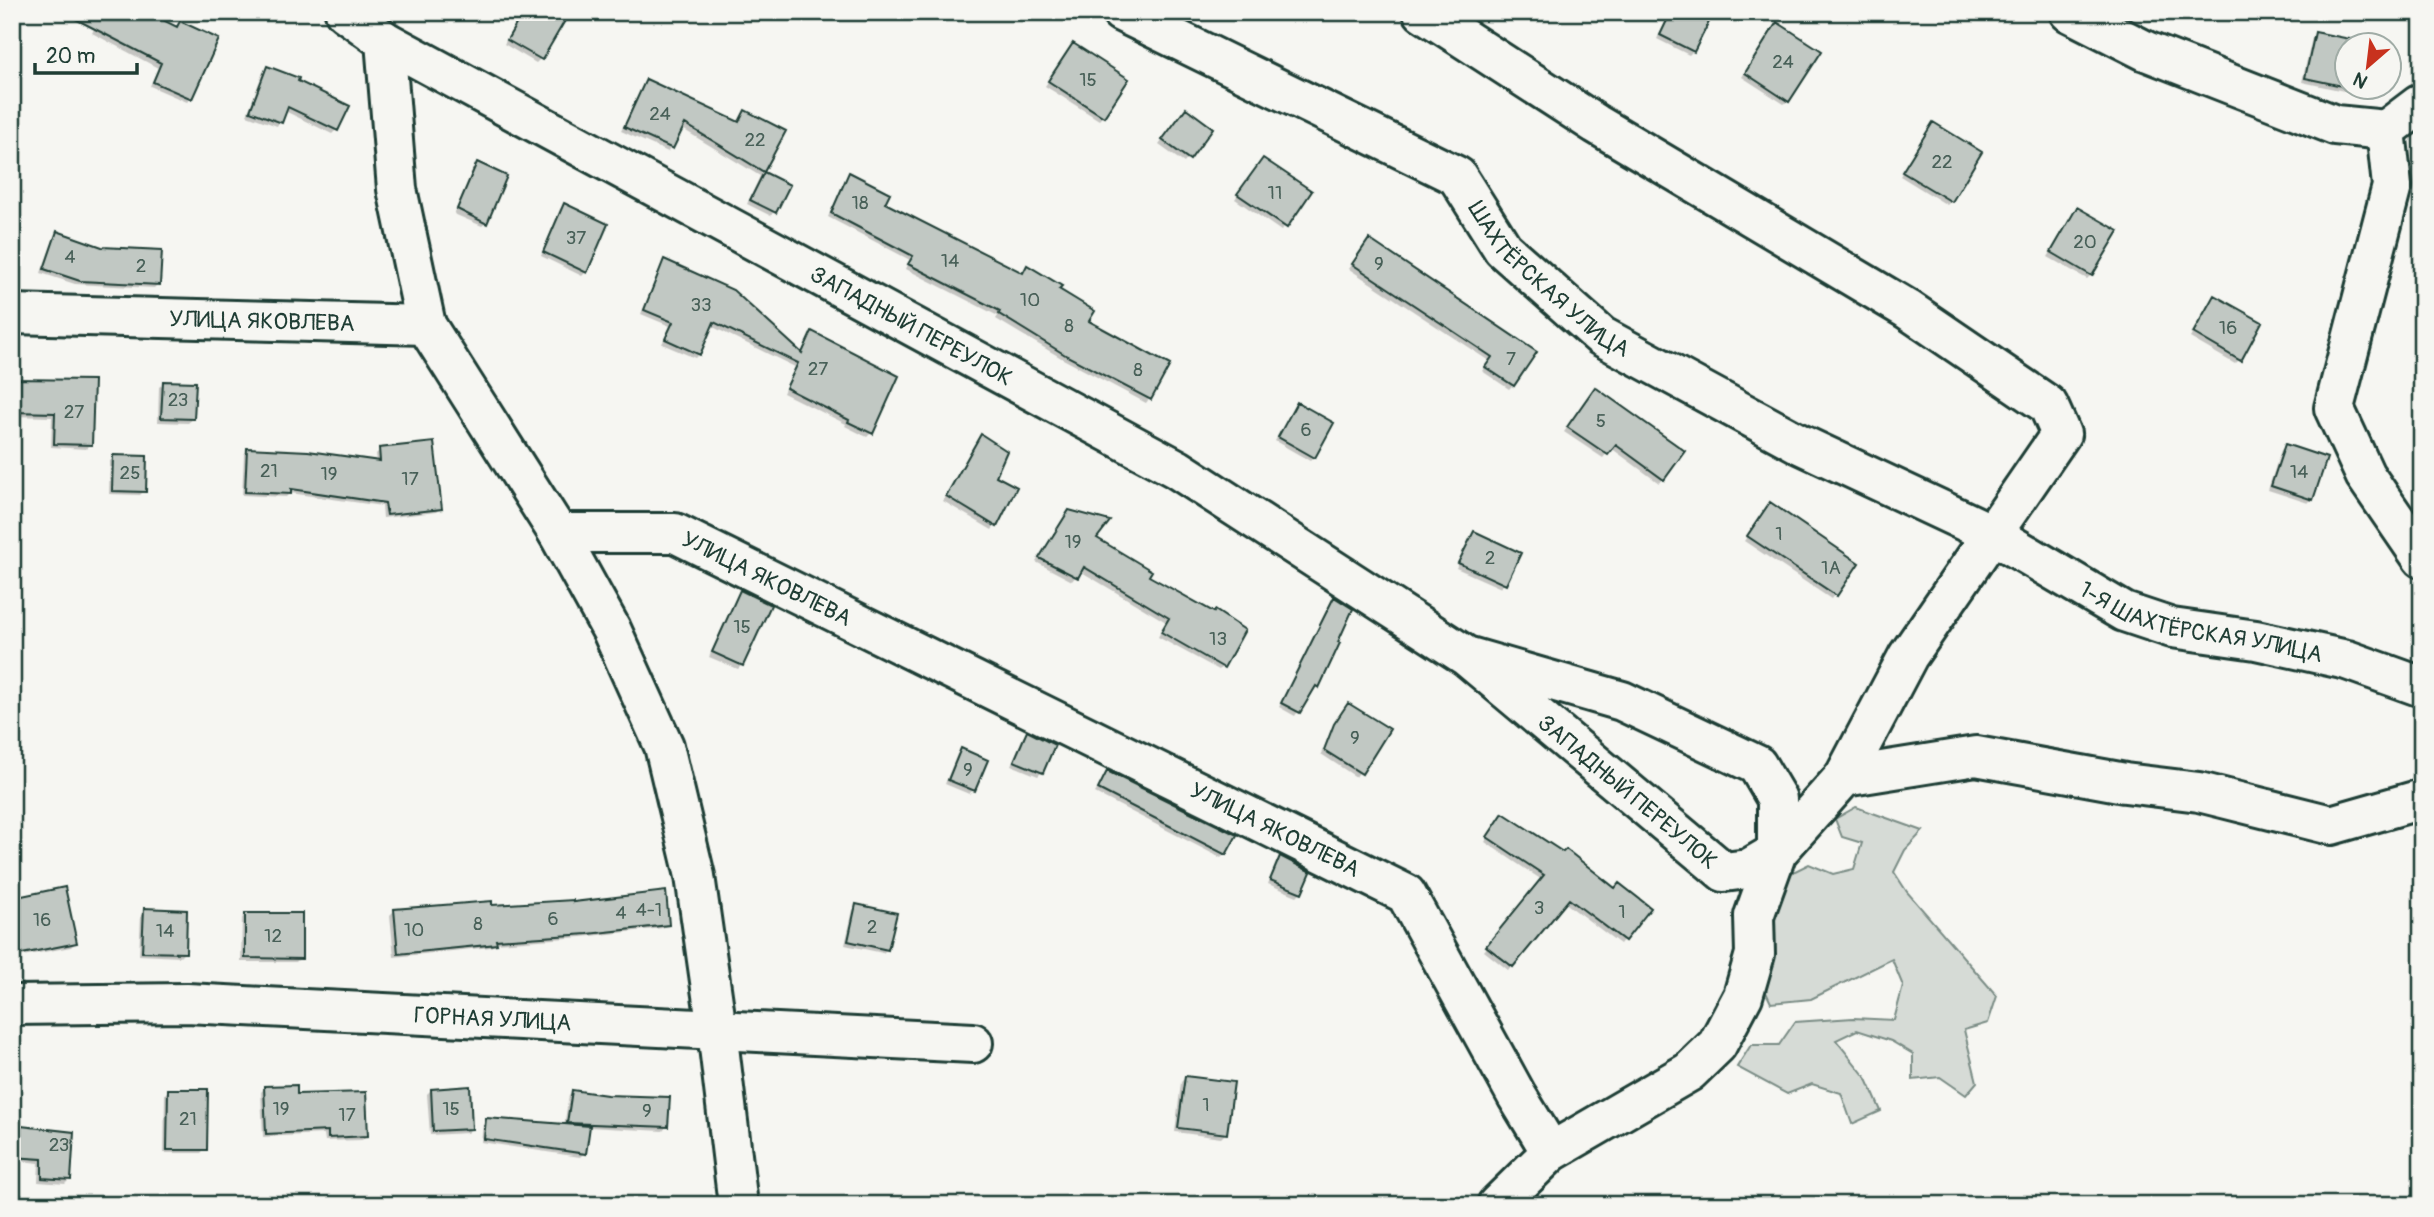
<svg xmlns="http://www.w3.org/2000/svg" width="2434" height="1217" font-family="Pangolin,sans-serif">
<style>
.green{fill:#d6dbd6;stroke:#7a8c85;stroke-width:2}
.shadow{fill:#0003}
.building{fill:#c1c8c3;stroke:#1f3d34;stroke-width:2}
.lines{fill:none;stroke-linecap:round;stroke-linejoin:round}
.minor-casing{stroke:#1f3d34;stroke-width:44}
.minor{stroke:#f6f6f2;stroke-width:38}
.labels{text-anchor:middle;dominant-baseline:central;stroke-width:7;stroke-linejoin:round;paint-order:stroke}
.number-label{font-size:19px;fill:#486058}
.street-label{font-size:23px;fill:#1f3d34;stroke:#f6f6f2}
</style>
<rect width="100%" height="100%" fill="#f6f6f2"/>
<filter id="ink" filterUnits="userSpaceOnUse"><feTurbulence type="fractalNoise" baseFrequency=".0143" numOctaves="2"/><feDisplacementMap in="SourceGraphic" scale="14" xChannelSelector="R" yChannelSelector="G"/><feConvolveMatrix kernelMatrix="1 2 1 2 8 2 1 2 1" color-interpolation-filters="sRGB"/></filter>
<g filter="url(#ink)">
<!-- green -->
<path class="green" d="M 1856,807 L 1923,831 L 1905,850 L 1894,872 L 1907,892 L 1997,996 L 1988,1023 L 1964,1030 L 1977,1082 L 1966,1095 L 1940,1077 L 1913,1080 L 1913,1054 L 1891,1041 L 1857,1030 L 1836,1040 L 1867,1079 L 1881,1111 L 1852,1124 L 1841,1093 L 1812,1084 L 1787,1094 L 1737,1067 L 1751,1045 L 1779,1045 L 1795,1022 L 1853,1018 L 1894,1020 L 1903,986 L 1892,959 L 1811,999 L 1771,1003 L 1762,984 L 1770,919 L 1783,877 L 1809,864 L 1833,874 L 1854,869 L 1862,843 L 1842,837 L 1835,819 Z"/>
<!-- shadow -->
<path class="shadow" d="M 103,12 L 176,28 L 181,23 L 191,98 L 187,102 L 150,86 L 158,68 L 92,33 Z
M 523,12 L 540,59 L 536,63 L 504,44 Z
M 1670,12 L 1706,12 L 1693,51 L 1689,55 L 1657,39 Z
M 1773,28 L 1788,101 L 1784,104 L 1742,77 Z
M 2316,34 L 2346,46 L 2348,88 L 2344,91 L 2302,82 L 2312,38 Z
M 1073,45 L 1103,116 L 1099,120 L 1045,86 Z
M 267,68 L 296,82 L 336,130 L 332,134 L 285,111 L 277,126 L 247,115 L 263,72 Z
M 647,81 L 738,123 L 746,112 L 783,131 L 761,173 L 787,186 L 771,216 L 747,204 L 760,176 L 681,128 L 668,152 L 621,131 Z
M 1182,114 L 1211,129 L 1184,163 L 1159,145 Z
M 1929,128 L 1951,201 L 1947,205 L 1900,176 Z
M 477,164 L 486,223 L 482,226 L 454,214 L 473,168 Z
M 1259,164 L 1310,191 L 1281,231 L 1235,199 Z
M 850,174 L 883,204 L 1022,275 L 1028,267 L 1057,290 L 1086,322 L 1149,399 L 1146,403 L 1063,359 L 996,319 L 998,316 L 906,269 L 910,260 L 828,217 L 846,178 Z
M 564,205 L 586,272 L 582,276 L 541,256 L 560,209 Z
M 2074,213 L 2091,275 L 2087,279 L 2048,257 Z
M 58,233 L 158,284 L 154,288 L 75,284 L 41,273 L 54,237 Z
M 1365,245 L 1534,353 L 1513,385 L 1509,389 L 1482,371 L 1489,361 L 1349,269 Z
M 664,261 L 801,354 L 813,333 L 897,376 L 871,433 L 867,437 L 845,426 L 846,424 L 783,393 L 795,367 L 711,326 L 699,354 L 695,358 L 662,344 L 670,326 L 641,314 L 661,265 Z
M 2215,297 L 2239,360 L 2235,364 L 2190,338 Z
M 12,380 L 55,382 L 90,445 L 86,449 L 51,447 L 52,417 L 12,416 Z
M 164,383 L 193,419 L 188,423 L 158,422 L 159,387 Z
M 1591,393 L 1683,451 L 1659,483 L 1611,448 L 1603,458 L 1564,432 Z
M 1297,405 L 1314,457 L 1310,461 L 1275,441 Z
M 978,441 L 994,476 L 995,526 L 992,530 L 943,501 Z
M 2285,446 L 2312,499 L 2308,503 L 2268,490 L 2281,450 Z
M 248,450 L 377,462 L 376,454 L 380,450 L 440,508 L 436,512 L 383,518 L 382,506 L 290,493 L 286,497 L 242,495 L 244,454 Z
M 114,457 L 144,491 L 140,495 L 109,494 L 110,461 Z
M 1767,509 L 1857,564 L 1831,599 L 1744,541 Z
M 1066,516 L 1147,576 L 1223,666 L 1219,670 L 1158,637 L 1166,622 L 1080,571 L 1072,581 L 1036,562 Z
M 1474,533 L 1519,553 L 1501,588 L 1456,568 Z
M 741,592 L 742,665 L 738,669 L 709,657 L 737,596 Z
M 1334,599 L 1317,687 L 1312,690 L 1295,716 L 1279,707 Z
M 1345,709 L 1388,730 L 1356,777 L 1321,754 L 1331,730 Z
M 1027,733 L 1042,772 L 1038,776 L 1011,765 L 1023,737 Z
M 961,750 L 973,790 L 969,794 L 945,784 L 957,754 Z
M 1108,773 L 1225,854 L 1221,858 L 1095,793 Z
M 1499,819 L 1614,890 L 1648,908 L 1620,944 L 1564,902 L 1508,970 L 1484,951 L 1542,880 L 1485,842 Z
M 1281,858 L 1301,892 L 1297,896 L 1268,884 L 1277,862 Z
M 12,899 L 75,943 L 71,947 L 12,958 Z
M 857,906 L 887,949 L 883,953 L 845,945 L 853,910 Z
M 491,907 L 667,924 L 663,928 L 582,937 L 496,943 L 491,947 L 394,957 L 390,915 L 394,911 Z
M 145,910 L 184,953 L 180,957 L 139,955 L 141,914 Z
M 246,914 L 300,958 L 296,962 L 241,962 L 242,918 Z
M 1185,1078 L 1225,1134 L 1221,1138 L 1175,1132 L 1181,1082 Z
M 265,1088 L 296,1096 L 366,1136 L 362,1140 L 325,1141 L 324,1134 L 263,1137 L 261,1092 Z
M 169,1090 L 205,1149 L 201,1153 L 164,1153 L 165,1094 Z
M 431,1090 L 471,1129 L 467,1133 L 430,1135 L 427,1094 Z
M 573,1091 L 667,1126 L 663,1131 L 588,1127 L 584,1153 L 580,1157 L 481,1142 L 483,1124 L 487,1120 L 564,1126 L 569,1095 Z
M 12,1126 L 69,1180 L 65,1184 L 38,1182 L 39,1163 L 12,1160 Z"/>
<!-- building -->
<path class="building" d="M 62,12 L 147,12 L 177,27 L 180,21 L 219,39 L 192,99 L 153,82 L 161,63 Z
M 523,12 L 570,12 L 542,60 L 507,40 Z
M 1671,12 L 1714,12 L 1694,52 L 1660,35 Z
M 1777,22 L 1822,51 L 1789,102 L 1745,73 Z
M 2315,32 L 2360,41 L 2359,46 L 2347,46 L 2347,87 L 2305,78 Z
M 1073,43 L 1129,79 L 1104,117 L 1048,81 Z
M 267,66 L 299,78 L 298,81 L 350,106 L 338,131 L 288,107 L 282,123 L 250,111 Z
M 646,79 L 739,122 L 745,110 L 786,131 L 764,172 L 685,124 L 673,149 L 624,127 Z
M 1186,108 L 1213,128 L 1190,160 L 1162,140 Z
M 1933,122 L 1982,152 L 1952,202 L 1902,172 Z
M 1263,158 L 1312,191 L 1287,228 L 1237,194 Z
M 477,162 L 507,176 L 487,224 L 457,209 Z
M 764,172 L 790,185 L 776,213 L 750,200 Z
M 849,172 L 890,193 L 885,203 L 1023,273 L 1027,265 L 1062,286 L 1059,289 L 1095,311 L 1089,321 L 1170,365 L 1151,400 L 1067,356 L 999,314 L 1000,311 L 908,264 L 913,256 L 831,213 Z
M 564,203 L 608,224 L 587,273 L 543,252 Z
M 2077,207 L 2119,231 L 2092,276 L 2051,252 Z
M 57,231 L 102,247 L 162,250 L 160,285 L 80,281 L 44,269 Z
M 1369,239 L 1537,352 L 1514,386 L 1485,367 L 1492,357 L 1352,264 Z
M 664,259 L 733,290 L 802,353 L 812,331 L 899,376 L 873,434 L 848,422 L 849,420 L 786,388 L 798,363 L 714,322 L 700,355 L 665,339 L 673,322 L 644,310 Z
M 2214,295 L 2262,322 L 2241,361 L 2193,333 Z
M 12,379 L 94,380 L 92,445 L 54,444 L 55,413 L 12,412 Z
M 163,381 L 196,382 L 194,419 L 161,418 Z
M 1595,387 L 1685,451 L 1664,480 L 1616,445 L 1608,455 L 1567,427 Z
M 1297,402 L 1334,423 L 1315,458 L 1278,437 Z
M 981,434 L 1007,451 L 996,476 L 1017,487 L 997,527 L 946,496 Z
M 434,442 L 442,509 L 387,515 L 385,503 L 291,489 L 291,494 L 245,492 L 247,448 L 308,451 L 380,461 L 379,448 Z
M 2285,444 L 2327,458 L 2313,500 L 2271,486 Z
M 113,455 L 147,456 L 146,492 L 112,491 Z
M 1770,502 L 1859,563 L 1837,596 L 1747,536 Z
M 1069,510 L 1110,521 L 1097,538 L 1152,571 L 1149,576 L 1214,612 L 1215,610 L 1245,630 L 1224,668 L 1161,632 L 1169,618 L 1084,567 L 1078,578 L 1039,558 Z
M 1474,531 L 1521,553 L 1506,585 L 1458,563 Z
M 740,590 L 771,605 L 743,666 L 712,652 Z
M 1334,597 L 1353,609 L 1338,642 L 1340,643 L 1319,688 L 1316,686 L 1300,713 L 1281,703 Z
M 1348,703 L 1390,729 L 1362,774 L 1324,750 L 1334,724 Z
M 1027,731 L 1055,745 L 1043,773 L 1014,761 Z
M 961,748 L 988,760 L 975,791 L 948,780 Z
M 1107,771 L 1237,835 L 1226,855 L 1098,789 Z
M 1503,813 L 1563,852 L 1566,849 L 1615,888 L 1619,883 L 1651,908 L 1625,941 L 1569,899 L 1513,967 L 1486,946 L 1544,875 L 1487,837 Z
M 1280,856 L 1311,872 L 1302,893 L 1270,880 Z
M 65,887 L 77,943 L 12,956 L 12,898 Z
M 666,891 L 669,925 L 588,934 L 496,940 L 497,944 L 398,954 L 394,909 L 492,901 L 492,905 L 573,900 L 573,902 Z
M 856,904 L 897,913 L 888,950 L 848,941 Z
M 144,908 L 187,910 L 186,953 L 142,952 Z
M 245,913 L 302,913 L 302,959 L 245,958 Z
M 1185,1076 L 1234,1082 L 1227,1134 L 1178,1128 Z
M 297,1085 L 297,1094 L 366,1092 L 368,1136 L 328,1138 L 328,1131 L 266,1134 L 264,1086 Z
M 470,1086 L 472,1129 L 433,1131 L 431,1089 Z
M 168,1089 L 208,1089 L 207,1150 L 167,1150 Z
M 572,1090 L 607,1095 L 670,1097 L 668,1127 L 567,1123 Z
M 486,1118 L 590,1126 L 586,1154 L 484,1139 Z
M 12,1125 L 74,1132 L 71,1180 L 42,1178 L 42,1159 L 12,1157 Z"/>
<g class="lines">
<defs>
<g id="minor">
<path id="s1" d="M 345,12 L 385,41 L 1177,469 L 1466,656 L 1724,872 L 1748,869 L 1777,852 L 1777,799 L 1757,765 L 1622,701 L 1466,656"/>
<path id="s2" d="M 1121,12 L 1457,176 L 1503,249 L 1601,336 L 1800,444 L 1992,534 L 2124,612 L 2172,628 L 2256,640 L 2347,660 L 2422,687"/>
<path d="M 1423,12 L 1596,124 L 1907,309 L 2048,405 L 2061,434 L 1908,656 L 1844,777"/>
<path d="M 2069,12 L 2146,51 L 2335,125 L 2386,130 L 2419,105 L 2422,105"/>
<path d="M 385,41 L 397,189 L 426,325"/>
<path d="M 2386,130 L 2392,186 L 2334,408 L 2365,475 L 2422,558"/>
<path id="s3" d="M 12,314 L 426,325 L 558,533 L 675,533 L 1406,894 L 1517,1096 L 1551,1152"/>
<path d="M 558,533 L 611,629 L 664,746 L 695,876 L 717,1030 L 738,1205"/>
<path id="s4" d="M 12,1005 L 187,1003 L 973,1043"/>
<path d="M 1497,1205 L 1551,1152 L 1689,1072 L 1717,1045 L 1743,996 L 1755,954 L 1754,916 L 1777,852 L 1844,777 L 1976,756 L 2125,783 L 2199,792 L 2331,825 L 2422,799"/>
</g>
</defs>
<!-- minor casing -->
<use href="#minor" class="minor-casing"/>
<!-- minor -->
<use href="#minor" class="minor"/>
</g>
</g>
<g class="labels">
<!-- number labels -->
<g class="number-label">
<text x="1783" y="62">24</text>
<text x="1088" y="80">15</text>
<text x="660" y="114">24</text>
<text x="755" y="140">22</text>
<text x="1942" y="162">22</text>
<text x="1275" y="193">11</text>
<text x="860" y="203">18</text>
<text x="576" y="238">37</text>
<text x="2085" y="242">20</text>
<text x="70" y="257">4</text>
<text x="950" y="261">14</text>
<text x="1379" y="264">9</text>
<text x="141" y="266">2</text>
<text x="1030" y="300">10</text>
<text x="701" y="305">33</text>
<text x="1069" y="326">8</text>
<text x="2228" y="328">16</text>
<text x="1511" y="359">7</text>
<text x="818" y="369">27</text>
<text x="1138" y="370">8</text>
<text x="178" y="400">23</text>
<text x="74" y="412">27</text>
<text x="1601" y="421">5</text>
<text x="1306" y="430">6</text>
<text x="269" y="471">21</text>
<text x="2299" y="472">14</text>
<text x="130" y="473">25</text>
<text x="329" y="474">19</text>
<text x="410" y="479">17</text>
<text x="1779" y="534">1</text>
<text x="1073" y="542">19</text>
<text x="1490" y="558">2</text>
<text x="1831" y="568">1А</text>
<text x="742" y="627">15</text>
<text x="1218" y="639">13</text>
<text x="1355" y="738">9</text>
<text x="968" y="770">9</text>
<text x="1539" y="908">3</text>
<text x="649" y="910">4-1</text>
<text x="1622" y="912">1</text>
<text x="621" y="913">4</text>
<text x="553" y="919">6</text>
<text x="42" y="920">16</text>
<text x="478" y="924">8</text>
<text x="872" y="927">2</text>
<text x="414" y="930">10</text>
<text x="165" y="931">14</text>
<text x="273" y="936">12</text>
<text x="1206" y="1105">1</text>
<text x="281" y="1109">19</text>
<text x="451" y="1109">15</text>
<text x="647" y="1111">9</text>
<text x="347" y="1115">17</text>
<text x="188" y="1119">21</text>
<text x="59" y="1145">23</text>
</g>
<!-- street labels -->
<g class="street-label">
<text stroke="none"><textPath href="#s2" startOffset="514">ШАХТЁРСКАЯ УЛИЦА</textPath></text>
<text stroke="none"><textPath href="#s3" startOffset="250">УЛИЦА ЯКОВЛЕВА</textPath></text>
<text stroke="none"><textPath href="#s1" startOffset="648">ЗАПАДНЫЙ ПЕРЕУЛОК</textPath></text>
<text stroke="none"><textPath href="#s3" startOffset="880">УЛИЦА ЯКОВЛЕВА</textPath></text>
<text stroke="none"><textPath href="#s2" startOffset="1260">1-Я ШАХТЁРСКАЯ УЛИЦА</textPath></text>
<text stroke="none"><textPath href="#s1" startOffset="1505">ЗАПАДНЫЙ ПЕРЕУЛОК</textPath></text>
<text stroke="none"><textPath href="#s3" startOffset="1447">УЛИЦА ЯКОВЛЕВА</textPath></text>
<text stroke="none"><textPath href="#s4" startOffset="481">ГОРНАЯ УЛИЦА</textPath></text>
</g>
</g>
<!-- margin -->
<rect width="2434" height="1217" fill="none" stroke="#f6f6f2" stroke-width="42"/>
<rect x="21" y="21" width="2392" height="1175" fill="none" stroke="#1f3d34" stroke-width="2.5" filter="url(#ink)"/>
<!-- north arrow -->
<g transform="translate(2368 66) rotate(208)"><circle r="33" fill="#f6f6f2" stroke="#a0aca6" stroke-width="2"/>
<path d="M0-5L12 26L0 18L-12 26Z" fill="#c8321e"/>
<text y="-10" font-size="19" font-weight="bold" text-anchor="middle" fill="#1f3d34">N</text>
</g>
<!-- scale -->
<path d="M35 63v10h102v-10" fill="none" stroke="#1f3d34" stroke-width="3.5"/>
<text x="46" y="63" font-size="21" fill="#1f3d34" stroke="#f6f6f2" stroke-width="5" paint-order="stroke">20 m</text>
</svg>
